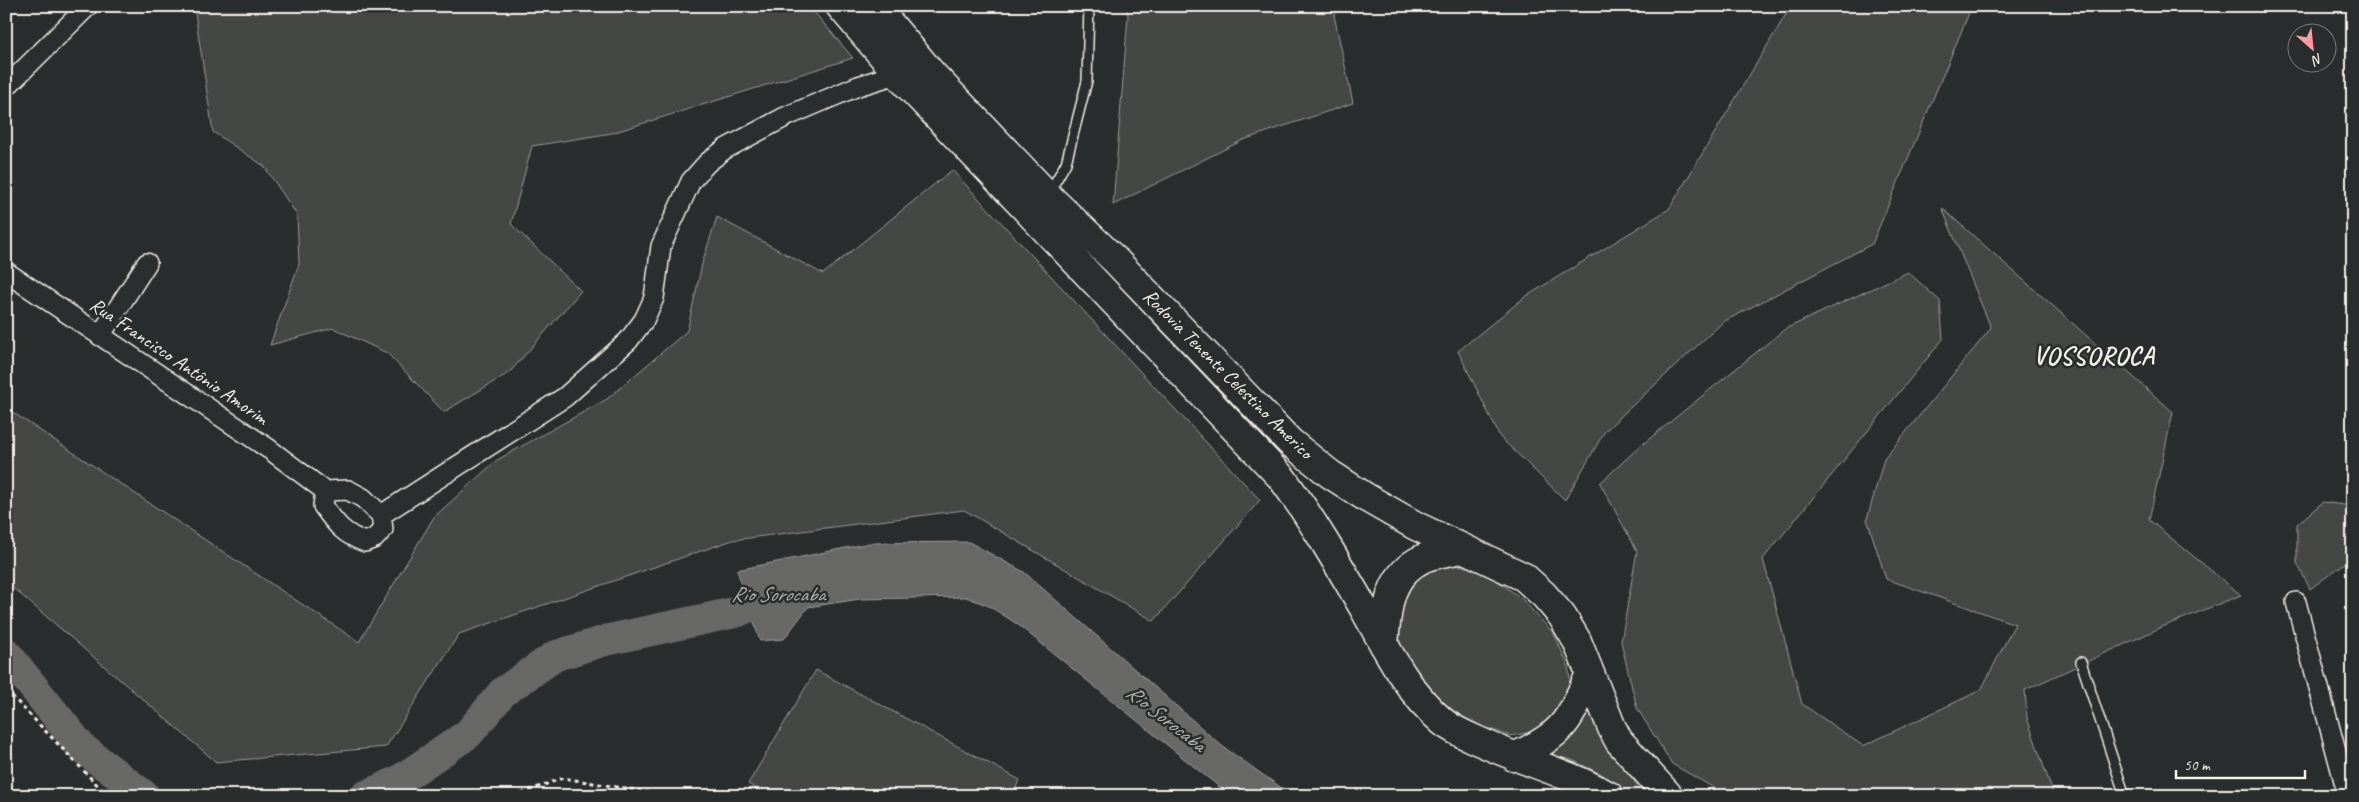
<svg xmlns="http://www.w3.org/2000/svg" width="2359" height="802" font-family="Caveat,sans-serif">
<style>
.green{fill:#444645;stroke:#9c9c96}
.water{fill:#676866;stroke:#9f9f9a}
.lines{fill:none;stroke-linecap:round;stroke-linejoin:round}
.river{stroke:#676866;stroke-width:31}
.lane-casing{stroke:#f4f1e8;stroke-width:12}
.street-casing{stroke:#f4f1e8;stroke-width:22}
.highway-casing{stroke:#f4f1e8;stroke-width:31}
.path{stroke:#f4f1e8;stroke-width:3;stroke-dasharray:4 4;stroke-linecap:butt}
.lane{stroke:#2a2d2e;stroke-width:9}
.street{stroke:#2a2d2e;stroke-width:19}
.highway{stroke:#2a2d2e;stroke-width:28}
.labels{text-anchor:middle;dominant-baseline:central;stroke-width:5;stroke-linejoin:round;paint-order:stroke}
.street-label{font-size:20px;fill:#f4f1e8;stroke:#2a2d2e}
.water-label{font-size:21px;font-style:italic;fill:#b5b3ae;stroke:#2a2d2e}
.district-label{font-size:25px;font-weight:bold;letter-spacing:1px;fill:#f4f1e8;stroke:#2a2d2e}
</style>
<rect width="100%" height="100%" fill="#2a2d2e"/>
<filter id="ink" filterUnits="userSpaceOnUse"><feTurbulence type="fractalNoise" baseFrequency=".02" numOctaves="2"/><feDisplacementMap in="SourceGraphic" scale="10" xChannelSelector="R" yChannelSelector="G"/><feConvolveMatrix kernelMatrix="1 2 1 2 8 2 1 2 1" color-interpolation-filters="sRGB"/></filter>
<g filter="url(#ink)">
<!-- green -->
<path class="green" d="M 194,6 L 809,6 L 853,58 L 612,133 L 532,146 L 511,224 L 581,291 L 510,372 L 444,412 L 387,353 L 333,328 L 270,345 L 299,264 L 297,215 L 264,166 L 213,132 Z
M 1126,6 L 1344,6 L 1334,15 L 1353,103 L 1243,140 L 1113,205 L 1128,16 Z
M 1791,6 L 1972,6 L 1872,244 L 1723,322 L 1605,431 L 1565,500 L 1500,437 L 1458,351 L 1525,297 L 1669,209 Z
M 952,170 L 1260,500 L 1154,621 L 964,510 L 733,540 L 459,634 L 386,747 L 216,762 L 6,582 L 6,408 L 359,642 L 434,517 L 497,460 L 607,399 L 687,331 L 703,260 L 717,217 L 823,274 Z
M 1942,208 L 2173,412 L 2149,520 L 2241,595 L 2162,627 L 2025,690 L 2027,718 L 2054,796 L 1728,796 L 1672,764 L 1637,708 L 1621,642 L 1637,551 L 1600,483 L 1638,448 L 1785,329 L 1908,272 L 1940,301 L 1943,339 L 1763,559 L 1802,704 L 1863,746 L 1981,690 L 2015,624 L 1886,579 L 1867,519 L 1884,459 L 1991,328 Z
M 2323,502 L 2351,506 L 2353,504 L 2353,557 L 2310,589 L 2297,563 L 2297,524 Z
M 1446,561 L 1487,573 L 1522,599 L 1554,634 L 1568,665 L 1571,687 L 1555,719 L 1533,732 L 1510,736 L 1473,723 L 1433,697 L 1414,672 L 1396,639 L 1395,597 L 1411,577 Z
M 816,670 L 1020,780 L 1011,796 L 769,796 L 748,784 Z
M 1588,711 L 1636,784 L 1650,796 L 1630,796 L 1603,775 L 1572,760 L 1540,752 C 1562,741 1577,733 1588,711 Z"/>
<!-- water -->
<path class="water" d="M 969,542 L 1024,572 L 1222,746 L 1293,796 L 1234,796 L 1223,790 L 1017,624 L 989,606 L 966,597 L 860,599 L 808,607 L 784,639 L 760,641 L 737,570 L 870,543 Z"/>
<g class="lines">
<!-- river -->
<path class="river" d="M 6,653 L 82,748 L 145,796
M 365,796 L 400,780 L 468,734 L 503,692 L 555,656 L 607,640 L 737,612 L 789,590"/>
<defs>
<path id="lane" d="M 1049,193 L 1066,163 L 1087,81 L 1089,6
M 2081,662 L 2125,796"/>
<path id="street" d="M 6,87 L 88,6
M 6,272 L 269,449 L 325,491 L 348,490 L 363,498 L 381,515 L 383,529 L 375,538 L 365,542 C 343,534 336,524 323,506 L 325,491
M 100,336 L 147,263
M 381,515 L 565,397 L 628,341 L 644,320 L 654,298 L 661,246 L 691,181 L 707,163 L 725,149 L 785,117 L 858,86 L 897,74
M 2296,602 L 2348,796"/>
<path id="highway" d="M 840,6 L 904,81 L 1282,478 C 1312,519 1337,562 1363,607 C 1385,646 1407,692 1443,722 C 1454,731 1470,737 1483,743 C 1524,762 1569,773 1609,796
M 875,6 L 932,74 L 1053,201 L 1115,260 L 1290,442 L 1330,474 L 1367,498 L 1416,526 L 1524,577 L 1544,595 L 1562,616 L 1577,641 L 1612,728 L 1619,741 L 1669,796
M 1384,645 C 1387,610 1387,575 1424,558 C 1435,553 1450,552 1462,549
M 1514,757 C 1565,733 1567,724 1590,674"/>
</defs>
<!-- lane casing -->
<use href="#lane" class="lane-casing"/>
<!-- street casing -->
<use href="#street" class="street-casing"/>
<!-- highway casing -->
<use href="#highway" class="highway-casing"/>
<!-- path -->
<path class="path" d="M 6,690 L 108,796
M 514,796 L 563,778 L 671,796"/>
<!-- lane -->
<use href="#lane" class="lane"/>
<!-- street -->
<use href="#street" class="street"/>
<!-- highway -->
<use href="#highway" class="highway"/>
</g>
</g>
<g class="labels">
<!-- street labels -->
<g class="street-label">
<text transform="translate(179 361) rotate(34)">Rua Francisco Antônio Amorim</text>
<text transform="translate(1228 374) rotate(45)">Rodovia Tenente Celestino Americo</text>
</g>
<!-- water labels -->
<g class="water-label">
<text x="778" y="594">Rio Sorocaba</text>
<text transform="translate(1166 718) rotate(38)">Rio Sorocaba</text>
</g>
<!-- district labels -->
<g class="district-label">
<text x="2094" y="356">VOSSOROCA</text>
</g>
</g>
<!-- margin -->
<rect width="2359" height="802" fill="none" stroke="#2a2d2e" stroke-width="25"/>
<rect x="12" y="12" width="2334" height="777" fill="none" stroke="#f4f1e8" stroke-width="2" filter="url(#ink)"/>
<!-- north arrow -->
<g transform="translate(2312 48) rotate(153)"><circle r="24" fill="#2a2d2e" stroke="#7b7b78"/>
<path d="M0-4L9 19L0 12L-9 19Z" fill="#ff9aa2"/>
<text y="-8" font-size="14" font-weight="bold" text-anchor="middle" fill="#f4f1e8">N</text>
</g>
<!-- scale -->
<path d="M2176 770v8h129v-8" fill="none" stroke="#f4f1e8" stroke-width="2.5"/>
<text x="2184" y="770" font-size="15" fill="#f4f1e8" stroke="#2a2d2e" stroke-width="4" paint-order="stroke">50 m</text>
</svg>
